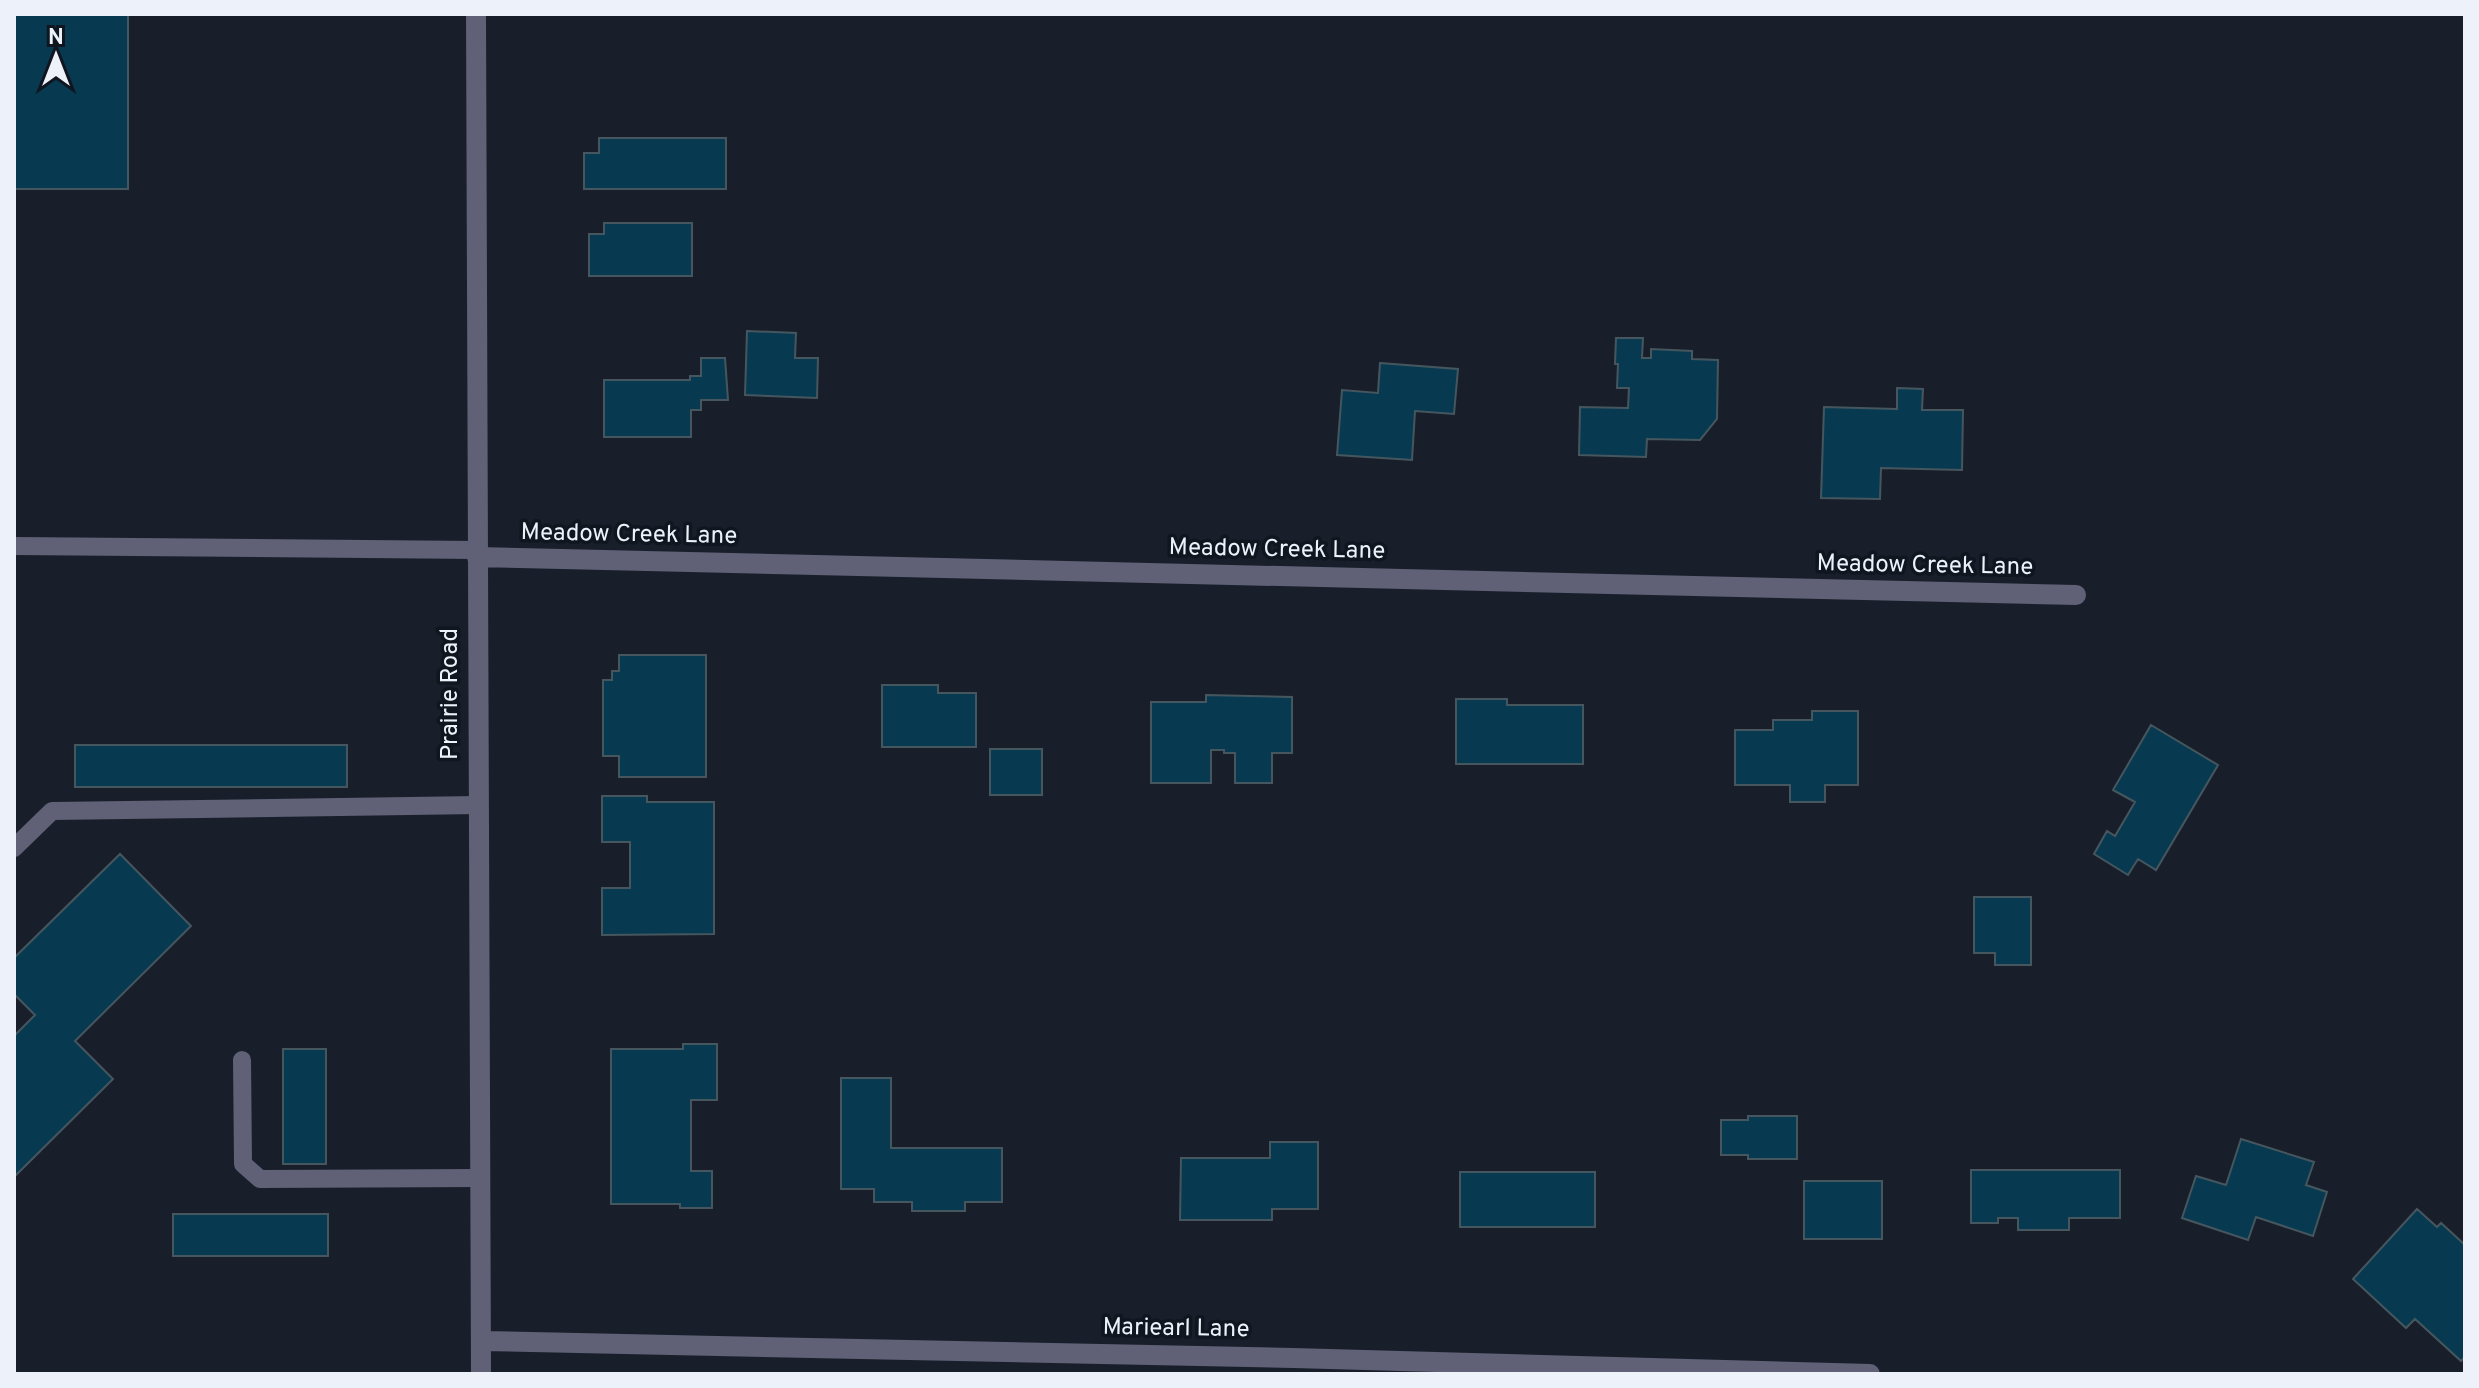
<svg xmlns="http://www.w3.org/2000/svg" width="2479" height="1388" font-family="Overpass,sans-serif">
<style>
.building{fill:#073a50;stroke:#46565f;stroke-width:2}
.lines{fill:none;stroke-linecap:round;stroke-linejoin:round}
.lane{stroke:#606076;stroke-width:18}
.street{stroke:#606076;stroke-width:20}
.labels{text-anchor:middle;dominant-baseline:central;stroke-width:7;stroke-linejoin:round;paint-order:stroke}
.street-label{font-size:24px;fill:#edf2fa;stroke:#0f1620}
</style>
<rect width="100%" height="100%" fill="#181f2a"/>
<!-- building -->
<path class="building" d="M 14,14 L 128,14 L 128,189 L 14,189 Z
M 599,138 L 726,138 L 726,189 L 584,189 L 584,153 L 599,153 Z
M 604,223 L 692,223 L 692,276 L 589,276 L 589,234 L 604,234 Z
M 747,331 L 796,333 L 795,358 L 818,358 L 817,398 L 745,395 Z
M 1616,338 L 1643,338 L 1642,358 L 1651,358 L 1651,349 L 1692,351 L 1692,359 L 1718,360 L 1717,419 L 1700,440 L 1647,439 L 1646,457 L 1579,455 L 1580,407 L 1628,408 L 1629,388 L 1617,388 L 1618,364 L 1615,364 Z
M 701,358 L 725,358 L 728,400 L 701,400 L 701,410 L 691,410 L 691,437 L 604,437 L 604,380 L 690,380 L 690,376 L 701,376 Z
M 1380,363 L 1458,369 L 1454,414 L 1415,411 L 1412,460 L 1337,455 L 1342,390 L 1378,393 Z
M 1897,388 L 1923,389 L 1922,410 L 1963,410 L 1962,470 L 1881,468 L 1880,499 L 1821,498 L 1824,407 L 1897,409 Z
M 619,655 L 706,655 L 706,777 L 619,777 L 619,756 L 603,756 L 603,680 L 612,680 L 612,671 L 619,671 Z
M 882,685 L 938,685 L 938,693 L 976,693 L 976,747 L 882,747 Z
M 1206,695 L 1292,697 L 1292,753 L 1272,753 L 1272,783 L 1235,783 L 1235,753 L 1224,753 L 1224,750 L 1211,750 L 1211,783 L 1151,783 L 1151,702 L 1206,702 Z
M 1456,699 L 1507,699 L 1507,705 L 1583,705 L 1583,764 L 1456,764 Z
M 1812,711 L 1858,711 L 1858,785 L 1825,785 L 1825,802 L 1790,802 L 1790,785 L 1735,785 L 1735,730 L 1773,730 L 1773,720 L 1812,720 Z
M 2151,725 L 2218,765 L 2156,870 L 2138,859 L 2128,875 L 2094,854 L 2107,831 L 2115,836 L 2135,802 L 2113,790 Z
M 75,745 L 347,745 L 347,787 L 75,787 Z
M 990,749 L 1042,749 L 1042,795 L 990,795 Z
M 602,796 L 647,796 L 647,802 L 714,802 L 714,934 L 602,935 L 602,888 L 630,888 L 630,842 L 602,842 Z
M 120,854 L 191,926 L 75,1041 L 113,1079 L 14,1177 L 14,1036 L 35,1015 L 14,994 L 14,958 Z
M 1974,897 L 2031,897 L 2031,965 L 1995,965 L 1995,953 L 1974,953 Z
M 683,1044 L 717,1044 L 717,1100 L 691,1100 L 691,1171 L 712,1171 L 712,1208 L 680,1208 L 680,1204 L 611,1204 L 611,1049 L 683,1049 Z
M 283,1049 L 326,1049 L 326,1164 L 283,1164 Z
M 841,1078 L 891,1078 L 891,1148 L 1002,1148 L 1002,1202 L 965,1202 L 965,1211 L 912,1211 L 912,1202 L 874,1202 L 874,1189 L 841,1189 Z
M 1748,1116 L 1797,1116 L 1797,1159 L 1748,1159 L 1748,1155 L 1721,1155 L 1721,1120 L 1748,1120 Z
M 2241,1139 L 2314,1162 L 2306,1185 L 2327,1192 L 2313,1236 L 2256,1217 L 2248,1240 L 2182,1218 L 2196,1176 L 2226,1185 Z
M 1270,1142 L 1318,1142 L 1318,1209 L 1272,1209 L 1272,1220 L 1180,1220 L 1181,1158 L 1270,1158 Z
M 1971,1170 L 2120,1170 L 2120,1218 L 2069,1218 L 2069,1230 L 2018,1230 L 2018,1218 L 1998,1218 L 1998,1223 L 1971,1223 Z
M 1460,1172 L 1595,1172 L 1595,1227 L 1460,1227 Z
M 1804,1181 L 1882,1181 L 1882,1239 L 1804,1239 Z
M 2417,1209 L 2437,1227 L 2441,1223 L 2465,1245 L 2465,1357 L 2461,1361 L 2415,1319 L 2406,1328 L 2353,1279 Z
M 173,1214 L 328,1214 L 328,1256 L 173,1256 Z"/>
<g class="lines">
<!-- lane -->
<path class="lane" d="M 14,546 L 477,550
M 14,848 L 52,811 L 478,805
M 242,1060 L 243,1164 L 260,1179 L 480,1178"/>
<!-- street -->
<path class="street" d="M 476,14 L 481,1374
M 477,557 L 2076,595
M 481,1341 L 1293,1358 L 1870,1374"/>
</g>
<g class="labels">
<!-- street labels -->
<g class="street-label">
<text transform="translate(629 535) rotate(1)">Meadow Creek Lane</text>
<text transform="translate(1277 550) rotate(1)">Meadow Creek Lane</text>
<text transform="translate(1925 566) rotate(1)">Meadow Creek Lane</text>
<text transform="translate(451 694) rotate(-90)">Prairie Road</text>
<text transform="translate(1176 1329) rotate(1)">Mariearl Lane</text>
</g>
</g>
<!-- border -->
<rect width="2479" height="1388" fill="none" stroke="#edf2fa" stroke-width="32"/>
<!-- north arrow -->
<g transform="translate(56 56)" stroke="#0f1620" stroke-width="6" paint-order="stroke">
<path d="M0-6L14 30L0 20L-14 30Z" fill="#edf2fa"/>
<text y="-12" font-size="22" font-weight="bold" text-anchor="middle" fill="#edf2fa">N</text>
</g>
</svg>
